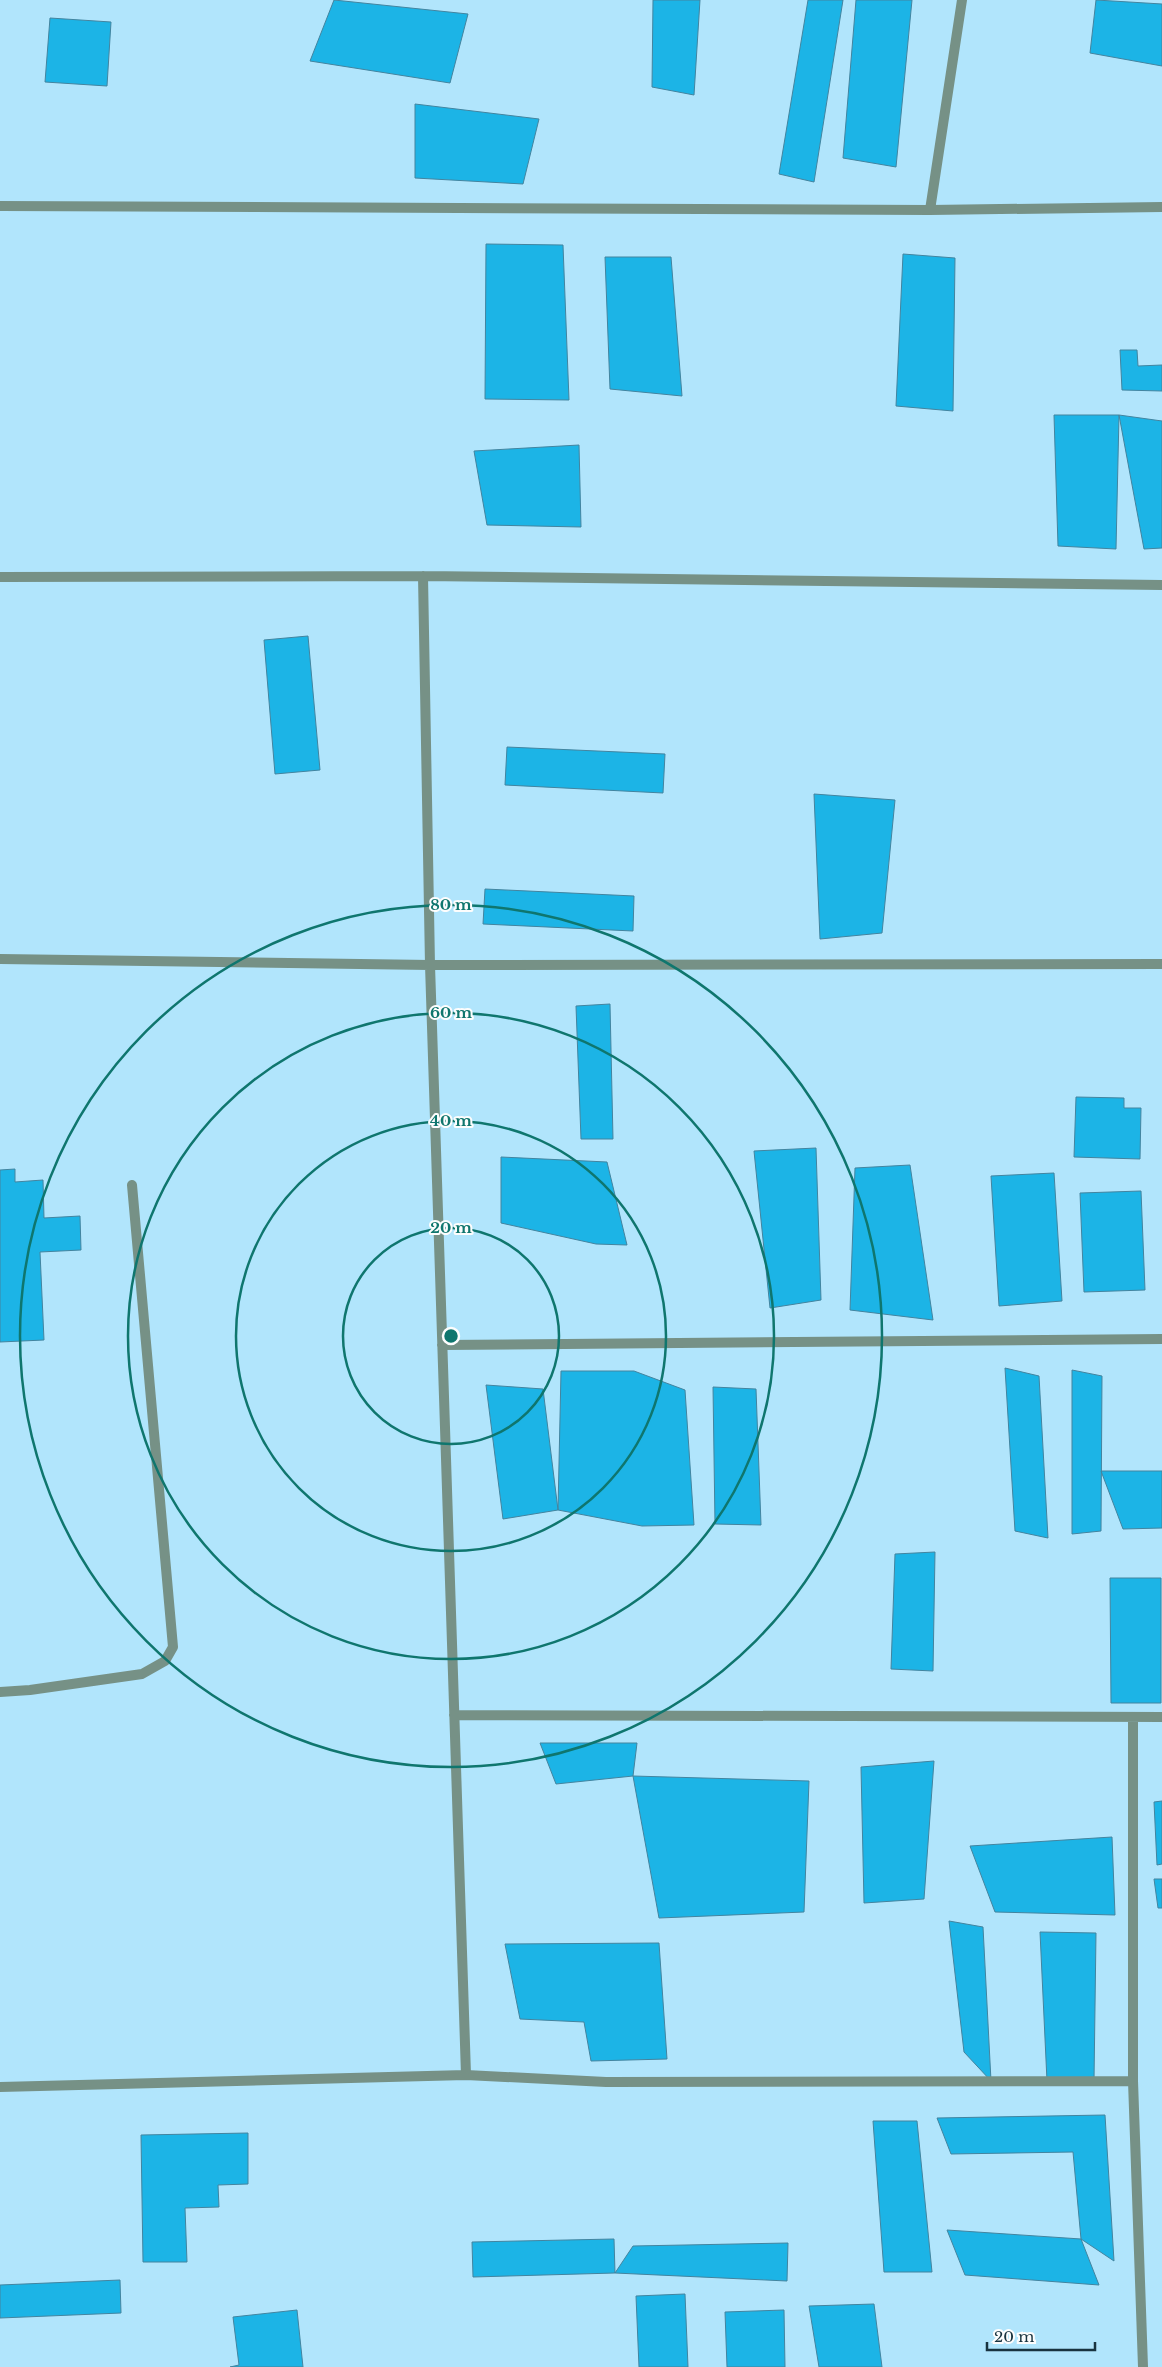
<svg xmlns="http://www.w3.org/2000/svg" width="1162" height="2367" font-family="'Libre Baskerville',serif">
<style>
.building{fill:#1cb4e6;stroke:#43849f}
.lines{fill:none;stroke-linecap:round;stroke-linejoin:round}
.minor{stroke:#769186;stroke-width:10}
.ring{fill:none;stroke:#0f766e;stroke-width:2.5}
.centre{fill:#0f766e;stroke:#fdfdfd;stroke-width:2.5}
.ring-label{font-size:15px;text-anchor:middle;font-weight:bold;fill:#0f766e;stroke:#fdfdfd;stroke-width:4;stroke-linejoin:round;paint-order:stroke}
</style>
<rect width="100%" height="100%" fill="#b1e5fc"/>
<!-- building -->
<path class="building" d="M 334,0 L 468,14 L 450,83 L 310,61 Z
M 653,0 L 700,0 L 694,95 L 652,87 Z
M 808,0 L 843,0 L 814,182 L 779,174 Z
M 856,0 L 912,0 L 896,167 L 843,158 Z
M 1096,0 L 1162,4 L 1162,66 L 1090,53 Z
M 50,18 L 111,22 L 107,86 L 45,82 Z
M 415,104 L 539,119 L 523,184 L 415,178 Z
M 486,244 L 563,245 L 569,400 L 485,399 Z
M 903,254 L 955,258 L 953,411 L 896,406 Z
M 605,257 L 671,257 L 682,396 L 610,389 Z
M 1120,350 L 1137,350 L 1138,366 L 1162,365 L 1162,391 L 1122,390 Z
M 1054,415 L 1119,415 L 1116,549 L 1058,546 Z
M 1119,415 L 1162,421 L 1162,548 L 1144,549 Z
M 579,445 L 581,527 L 487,525 L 474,451 Z
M 308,636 L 320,770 L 275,774 L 264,640 Z
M 507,747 L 665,754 L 663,793 L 505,785 Z
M 814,794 L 895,800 L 882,933 L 820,939 Z
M 485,889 L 634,896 L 633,931 L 483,924 Z
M 610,1004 L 613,1139 L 581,1139 L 576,1006 Z
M 1076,1097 L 1124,1098 L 1124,1108 L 1141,1108 L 1140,1159 L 1074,1157 Z
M 816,1148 L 821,1300 L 770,1308 L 754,1151 Z
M 501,1157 L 607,1162 L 627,1245 L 596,1244 L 501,1223 Z
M 910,1165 L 933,1320 L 850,1310 L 855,1168 Z
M 15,1169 L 15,1182 L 43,1180 L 44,1218 L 80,1216 L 81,1250 L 40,1252 L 44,1340 L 0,1342 L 0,1170 Z
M 1054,1173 L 1062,1301 L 999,1306 L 991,1176 Z
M 1141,1191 L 1145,1290 L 1084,1292 L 1080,1193 Z
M 1005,1368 L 1039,1376 L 1048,1538 L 1015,1531 Z
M 1072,1370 L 1102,1376 L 1101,1531 L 1072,1534 Z
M 561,1371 L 634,1371 L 685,1390 L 694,1525 L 642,1526 L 558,1510 Z
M 486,1385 L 543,1389 L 558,1510 L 503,1519 Z
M 713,1387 L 756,1389 L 761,1525 L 715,1524 Z
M 1101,1471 L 1162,1471 L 1162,1528 L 1123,1529 Z
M 935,1552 L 933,1671 L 891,1669 L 895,1554 Z
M 1110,1578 L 1161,1578 L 1161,1703 L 1111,1703 Z
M 540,1743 L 637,1743 L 633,1776 L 556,1784 Z
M 934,1761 L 924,1899 L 864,1903 L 861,1767 Z
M 633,1776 L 809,1781 L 804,1912 L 659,1918 Z
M 1162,1801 L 1162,1864 L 1157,1865 L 1154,1802 Z
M 1112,1837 L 1115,1915 L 995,1912 L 970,1846 Z
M 1154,1879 L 1162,1879 L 1162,1908 L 1158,1908 Z
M 949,1921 L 983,1927 L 991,2081 L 964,2052 Z
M 1040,1932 L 1096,1933 L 1094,2081 L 1047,2081 Z
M 659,1943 L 667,2059 L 591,2061 L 584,2022 L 520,2019 L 505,1944 Z
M 1105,2115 L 1114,2261 L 1081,2239 L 1073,2152 L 951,2154 L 937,2118 Z
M 873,2121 L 917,2121 L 932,2272 L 884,2272 Z
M 248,2133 L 248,2184 L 218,2185 L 219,2207 L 185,2208 L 187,2262 L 143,2262 L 141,2135 Z
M 947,2230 L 1081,2239 L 1099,2285 L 965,2275 Z
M 614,2239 L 615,2273 L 473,2277 L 472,2242 Z
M 788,2243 L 787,2281 L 615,2273 L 633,2246 Z
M 120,2280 L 121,2313 L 0,2318 L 0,2285 Z
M 685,2294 L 688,2367 L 639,2367 L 636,2296 Z
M 874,2304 L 882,2367 L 819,2367 L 809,2306 Z
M 297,2310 L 303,2367 L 230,2367 L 239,2365 L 233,2317 Z
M 784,2310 L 785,2367 L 727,2367 L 725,2312 Z"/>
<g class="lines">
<!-- minor -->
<path class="minor" d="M 0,206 L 930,210 L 1162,207
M 930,210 L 962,0
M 423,576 L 430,965 L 466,2075
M 0,577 L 423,576 L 1162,585
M 0,959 L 430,965 L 1162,964
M 442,1345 L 1162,1339
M 0,1692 L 30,1690 L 142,1674 L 165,1661 L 173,1647 L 132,1185
M 454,1715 L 1162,1717
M 1133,1717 L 1133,2081 L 1143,2367
M 0,2087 L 466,2075 L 606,2082 L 1133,2081"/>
</g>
<!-- distance rings -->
<g class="ring">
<circle cx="451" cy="1336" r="108"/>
<circle cx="451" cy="1336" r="215"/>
<circle cx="451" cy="1336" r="323"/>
<circle cx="451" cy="1336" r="431"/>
</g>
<circle cx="451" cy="1336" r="8" class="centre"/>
<g class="ring-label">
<text x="451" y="910">80 m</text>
<text x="451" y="1018">60 m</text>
<text x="451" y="1126">40 m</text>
<text x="451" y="1233">20 m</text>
</g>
<!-- scale -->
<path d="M987 2342v8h108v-8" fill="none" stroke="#18333f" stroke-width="2.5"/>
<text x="994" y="2342" font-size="15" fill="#18333f" stroke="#fdfdfd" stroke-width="4" paint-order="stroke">20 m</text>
</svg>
